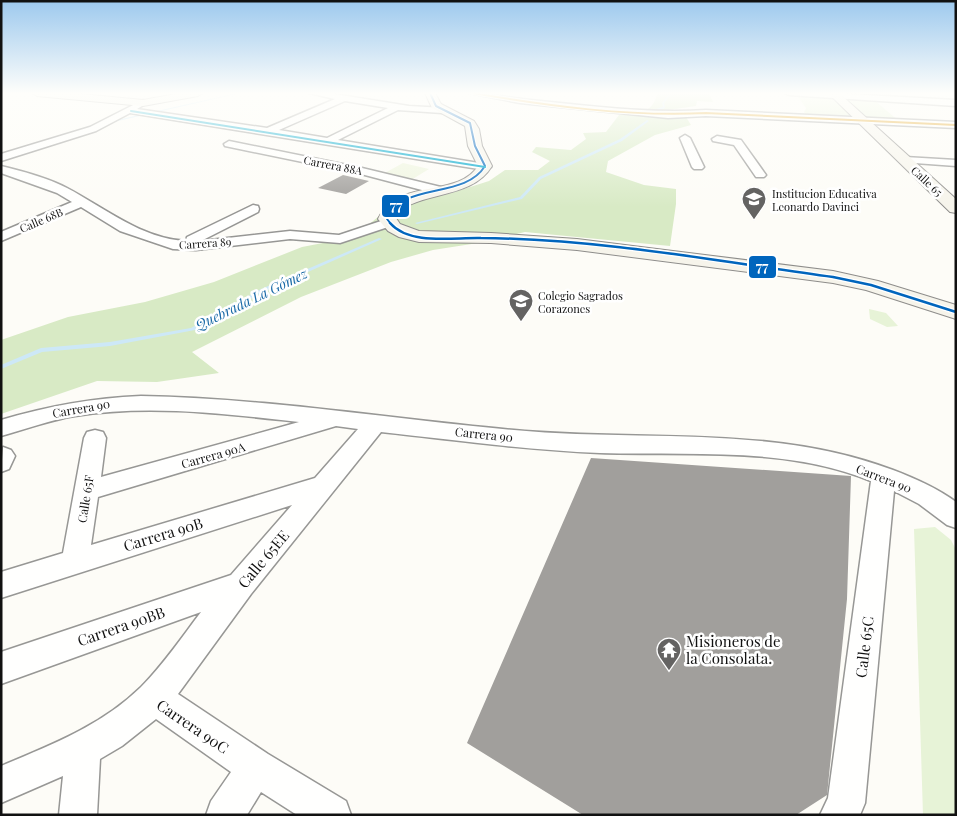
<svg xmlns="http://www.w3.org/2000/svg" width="957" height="816" font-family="'Playfair Display',serif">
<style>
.green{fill:#e7f3d7}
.forest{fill:#d8eac5}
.pitch{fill:#f0f6e1}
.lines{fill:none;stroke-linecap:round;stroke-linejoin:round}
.stream{fill:#cde8f7;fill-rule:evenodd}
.building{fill:#a19f9c}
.street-casing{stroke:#979795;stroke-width:3}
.secondary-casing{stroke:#8e8d8b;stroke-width:2}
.street{fill:#fffffe;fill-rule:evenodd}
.secondary{fill:#f6f4eb;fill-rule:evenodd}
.bus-1-far1-casing{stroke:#fff;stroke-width:4}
.bus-1-casing{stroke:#fff;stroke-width:5}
.bus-2-casing{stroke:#fff;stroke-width:4}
.bus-3-casing{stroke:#fff;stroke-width:4}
.bus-1-far1{stroke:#0065bd;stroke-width:2}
.bus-1{stroke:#0065bd;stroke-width:2.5}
.bus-2{stroke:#e09702;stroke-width:2}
.bus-3{stroke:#00a9ce;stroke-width:2}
.labels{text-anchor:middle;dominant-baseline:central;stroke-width:5;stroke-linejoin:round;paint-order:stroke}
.far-street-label{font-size:11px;fill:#111;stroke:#fff}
.far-poi-label{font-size:11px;fill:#111;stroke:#fff;text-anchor:start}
.street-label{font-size:12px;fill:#111;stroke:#fff}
.water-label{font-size:14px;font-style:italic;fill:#1768a6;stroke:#fff}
.near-street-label{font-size:15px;fill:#111;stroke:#fff}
.near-poi-label{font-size:15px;fill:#111;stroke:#fff;text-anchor:start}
.line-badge{stroke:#fff;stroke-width:2}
.badge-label{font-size:14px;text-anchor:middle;font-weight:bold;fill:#fff}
</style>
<rect width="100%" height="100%" fill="#fdfcf7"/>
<!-- green -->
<path class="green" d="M 796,94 L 873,99 L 900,122 L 807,117 L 804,112 L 806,108 Z
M 869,309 L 886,313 L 898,326 L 887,327 L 870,319 Z
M 935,527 L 951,540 L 956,550 L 956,815 L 923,815 L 914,529 Z"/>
<!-- forest -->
<path class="forest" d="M 654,93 L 709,93 L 713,102 L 697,101 L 696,106 L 661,111 L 670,118 L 686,117 L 691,125 L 655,135 L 608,161 L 606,172 L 644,185 L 676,189 L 676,204 L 670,246 L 525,232 L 478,243 L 433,250 L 391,262 L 301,297 L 192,352 L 219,373 L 157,382 L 97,381 L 1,414 L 1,340 L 68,317 L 145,302 L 214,282 L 302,247 L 354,237 L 397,201 L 448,194 L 489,181 L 505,170 L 538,170 L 550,161 L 532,152 L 536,147 L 571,150 L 586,139 L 583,133 L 606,132 L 619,115 C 636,114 653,114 657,94 Z"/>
<!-- pitch -->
<path class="pitch" d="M 403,163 L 429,169 L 411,180 L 383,174 Z"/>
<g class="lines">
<!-- stream -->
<path class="stream" d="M 237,93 L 241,93 L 109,123 L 108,122 Z
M 670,93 L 672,93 L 664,103 L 665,108 L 656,111 L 656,109 L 663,107 L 662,103 Z
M 647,120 L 649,121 L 622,141 L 541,179 L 522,199 L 417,224 L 415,223 L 520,197 L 539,177 L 620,139 Z
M 379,238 L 382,239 L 263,292 L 195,330 L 110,346 L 42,352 L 1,369 L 1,365 L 41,348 L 110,342 L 191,328 L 259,290 Z"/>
</g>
<!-- building -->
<path class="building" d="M 343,175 L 369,181 L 346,194 L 318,188 Z
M 591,458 L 851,476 L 847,599 L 827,795 L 796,815 L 583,815 L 467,743 Z"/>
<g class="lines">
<defs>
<path id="street" d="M 309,93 L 328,93 L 409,106 L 445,108 L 446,110 L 442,113 L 398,110 L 338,140 L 485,164 L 491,167 L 485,170 L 130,113 L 96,131 L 1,161 L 1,154 L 90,127 L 143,100 L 147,103 L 137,109 L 267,128 L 335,99 ZM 345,101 L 388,108 L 327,138 L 279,130 Z
M 469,93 C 487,93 504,97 522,99 C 583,105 645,114 706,110 L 956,122 L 956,128 L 706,116 L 668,118 L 520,103 Z
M 785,93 L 830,93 L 956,100 L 956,106 L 789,95 Z
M 685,135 L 690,138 L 704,167 L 702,169 L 694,169 L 692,167 L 680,138 Z
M 717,136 L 741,140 L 766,175 L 764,177 L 756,177 L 734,145 L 713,141 L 712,139 Z
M 229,141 L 362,168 L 441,187 L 443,190 L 437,194 L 361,174 L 225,146 L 224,144 Z
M 905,157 L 956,160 L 956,166 L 901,162 L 901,158 Z
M 1,166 C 22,171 48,178 67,188 C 105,208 142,239 186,241 L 187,237 L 253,205 L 258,206 L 259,209 L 258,212 L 201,241 L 290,231 L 339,235 L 384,220 L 398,223 L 400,226 L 398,229 L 385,228 L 340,243 L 290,239 L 196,250 L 173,249 L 120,231 L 81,207 L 1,241 L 1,232 L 72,202 L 57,193 L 1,173 Z
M 141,396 C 266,398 390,419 514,430 C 640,442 772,424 893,470 C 914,478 937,488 956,502 L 956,528 L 947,525 L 919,504 L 894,491 L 865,803 L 860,815 L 820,815 L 828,798 L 871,481 C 786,446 690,456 600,453 C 527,450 454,440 381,432 L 251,594 L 178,694 L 268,754 L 346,801 L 351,815 L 297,815 L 261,792 L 247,815 L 206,815 L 211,801 L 231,772 L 156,719 L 122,746 L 100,759 L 97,815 L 59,815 L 63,776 L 1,803 L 1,766 C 51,745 101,726 141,687 C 163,665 182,637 201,612 L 1,684 L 1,652 L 231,575 L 292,505 L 1,598 L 1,572 L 63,553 L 84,438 L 87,432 L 95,430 L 103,432 L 106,438 L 101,477 L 299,422 C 225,414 150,404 75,416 C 50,420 26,429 1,436 L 1,420 C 48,406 92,398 141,396 ZM 336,426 L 358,429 L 315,478 L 91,545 L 98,497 Z
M 3,447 L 11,450 L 15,456 L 9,469 L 1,472 Z"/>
<path id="secondary" d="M 32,93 L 71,93 L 143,100 L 181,93 L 203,93 L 198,96 L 143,106 L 37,96 Z
M 425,93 L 435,93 L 441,104 L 474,121 L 479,129 L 482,146 L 492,166 C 473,198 427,191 399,211 L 396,218 L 400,224 L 419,231 L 491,233 L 577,239 L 833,271 L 878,281 L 956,305 L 956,319 L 866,290 L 833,283 L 577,250 L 491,243 L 419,242 L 399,237 L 388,231 L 378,219 C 397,177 457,199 478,166 L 468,146 L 465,126 L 432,108 Z
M 828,93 L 839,93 L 956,199 L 956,213 L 950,212 Z"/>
</defs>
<!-- street casing -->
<use href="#street" class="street-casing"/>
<!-- secondary casing -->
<use href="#secondary" class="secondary-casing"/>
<!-- street -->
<use href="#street" class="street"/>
<!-- secondary -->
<use href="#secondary" class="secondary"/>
<defs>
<path id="bus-1-far1" d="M 391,224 L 387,219 C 403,181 464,200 485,166 L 475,146 L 470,123 L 436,106 L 430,93"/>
<path id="bus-1" d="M 390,223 C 410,246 455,237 481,238 C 599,239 717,261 833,277 L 871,285 L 956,312"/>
<path id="bus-2" d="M 473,93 C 548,106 630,117 706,113 L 956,125"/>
<path id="bus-3" d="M 131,111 L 485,167"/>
</defs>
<!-- bus-1-far1 casing -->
<use href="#bus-1-far1" class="bus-1-far1-casing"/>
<!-- bus-1 casing -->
<use href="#bus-1" class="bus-1-casing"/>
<!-- bus-2 casing -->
<use href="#bus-2" class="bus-2-casing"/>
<!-- bus-3 casing -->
<use href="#bus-3" class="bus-3-casing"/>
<!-- bus-1-far1 -->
<use href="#bus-1-far1" class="bus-1-far1"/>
<!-- bus-1 -->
<use href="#bus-1" class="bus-1"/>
<!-- bus-2 -->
<use href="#bus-2" class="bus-2"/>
<!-- bus-3 -->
<use href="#bus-3" class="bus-3"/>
</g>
<!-- sky -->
<linearGradient id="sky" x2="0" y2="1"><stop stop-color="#9dc9ee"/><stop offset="0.45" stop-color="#fefefb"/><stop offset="1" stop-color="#fefefb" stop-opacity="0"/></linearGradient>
<rect width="957" height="207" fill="url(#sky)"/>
<!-- icons -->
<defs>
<symbol id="school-pin" viewBox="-11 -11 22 30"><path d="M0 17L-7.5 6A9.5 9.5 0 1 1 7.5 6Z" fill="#646362" stroke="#fff"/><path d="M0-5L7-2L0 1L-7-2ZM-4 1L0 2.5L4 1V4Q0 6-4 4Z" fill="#fff"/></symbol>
<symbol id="temple-pin" viewBox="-11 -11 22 30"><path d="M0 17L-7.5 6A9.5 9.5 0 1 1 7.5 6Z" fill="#646362" stroke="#fff"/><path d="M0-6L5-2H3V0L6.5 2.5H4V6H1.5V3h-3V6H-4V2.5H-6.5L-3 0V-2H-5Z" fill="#fff"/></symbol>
</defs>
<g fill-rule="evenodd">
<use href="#school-pin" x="740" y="185" width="28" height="38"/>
<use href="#school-pin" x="507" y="287" width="28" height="38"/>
<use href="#temple-pin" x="655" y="636" width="28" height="38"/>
</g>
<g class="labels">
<!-- far-street labels -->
<g class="far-street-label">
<text transform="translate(333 165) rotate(11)">Carrera 88A</text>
<text transform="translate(927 181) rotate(43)">Calle 65</text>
<text transform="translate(41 220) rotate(-23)">Calle 68B</text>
<text transform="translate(205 243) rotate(-4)">Carrera 89</text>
</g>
<!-- far-poi labels -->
<g class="far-poi-label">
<text x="772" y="193">Institucion Educativa<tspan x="772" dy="13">Leonardo Davinci</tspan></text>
<text x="538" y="295">Colegio Sagrados<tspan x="538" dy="13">Corazones</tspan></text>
</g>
<!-- street labels -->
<g class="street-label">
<text transform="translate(81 408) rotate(-10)">Carrera 90</text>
<text transform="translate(484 434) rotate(6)">Carrera 90</text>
<text transform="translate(213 455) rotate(-16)">Carrera 90A</text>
<text transform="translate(884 478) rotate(21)">Carrera 90</text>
<text transform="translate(85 499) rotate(-81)">Calle 65F</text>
</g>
<!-- water labels -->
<g class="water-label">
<text transform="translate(251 299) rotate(-26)">Quebrada La Gómez</text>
</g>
<!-- near-street labels -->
<g class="near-street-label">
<text transform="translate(163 534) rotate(-17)">Carrera 90B</text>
<text transform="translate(263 559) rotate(-50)">Calle 65EE</text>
<text transform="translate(121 626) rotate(-19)">Carrera 90BB</text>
<text transform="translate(864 647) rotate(-83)">Calle 65C</text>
<text transform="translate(193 726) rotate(34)">Carrera 90C</text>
</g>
<!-- near-poi labels -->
<g class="near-poi-label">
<text x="686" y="641">Misioneros de<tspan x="686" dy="17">la Consolata.</tspan></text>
</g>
</g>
<g class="line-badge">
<rect x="381" y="194" width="29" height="24" rx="5" fill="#0065bd"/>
<rect x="748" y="255" width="29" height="24" rx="5" fill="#0065bd"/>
</g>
<g class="badge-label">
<text x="396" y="211">77</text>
<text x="762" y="272">77</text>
</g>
<!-- border -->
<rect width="957" height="816" fill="none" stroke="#111111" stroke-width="5"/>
</svg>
